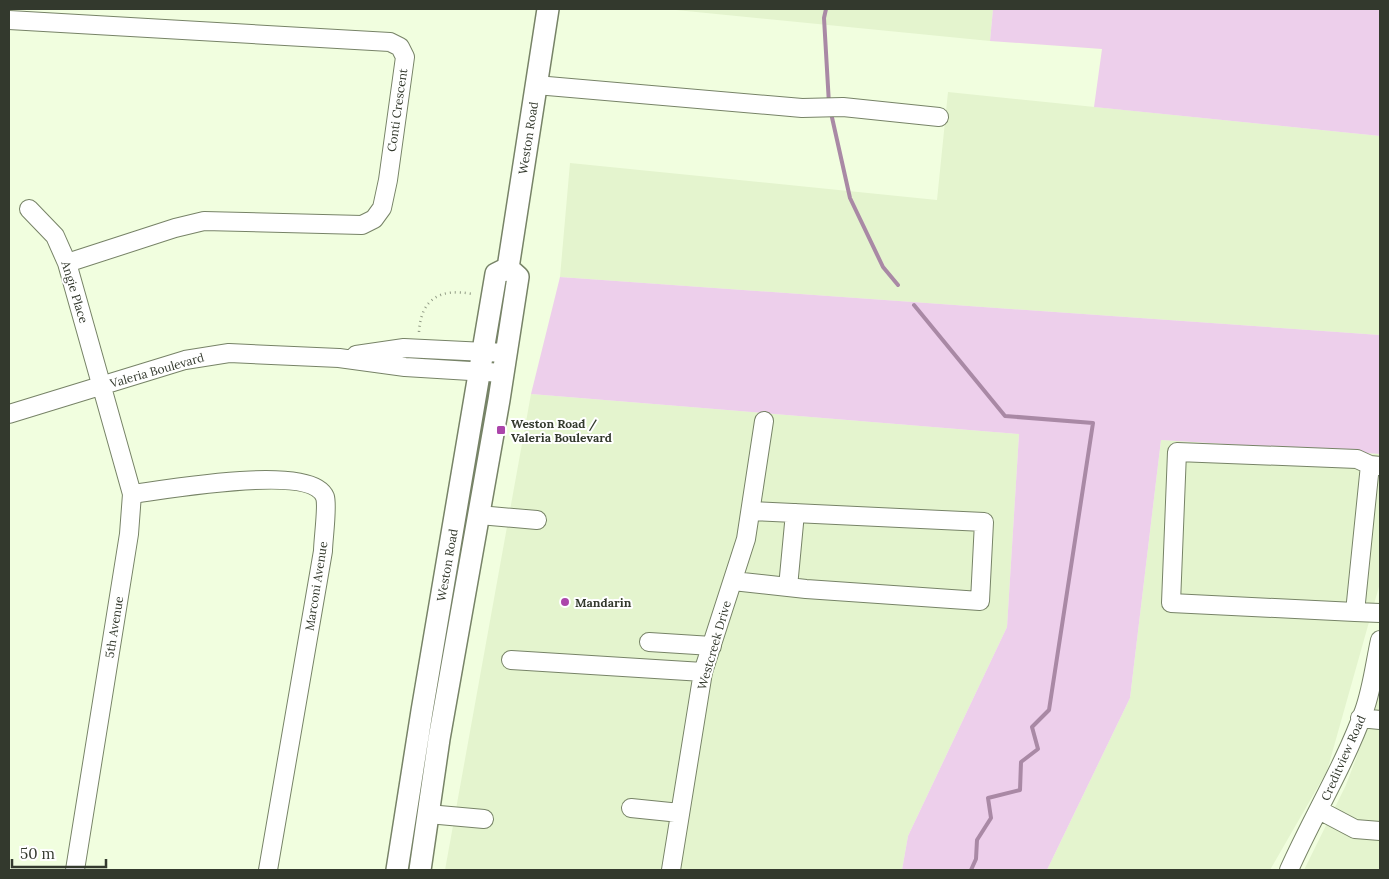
<svg xmlns="http://www.w3.org/2000/svg" width="1389" height="879" font-family="Lora,serif">
<style>
.built{fill:#e4f4ce}
.green{fill:#edcfeb}
.lines{fill:none;stroke-linecap:round;stroke-linejoin:round}
.stream{stroke:#a989a5;stroke-width:4}
.minor-casing{stroke:#778367;stroke-width:20}
.major-casing{stroke:#778367;stroke-width:24}
.path{stroke:#929c86;stroke-width:2.5;stroke-dasharray:1 4;stroke-linecap:butt}
.minor{stroke:#fff;stroke-width:18}
.major{stroke:#fff;stroke-width:21}
.poi-dot{fill:#ab45aa;stroke:#fff;stroke-width:2}
.labels{text-anchor:middle;dominant-baseline:central;stroke-width:4;stroke-linejoin:round;paint-order:stroke}
.street-label{font-size:12px;fill:#33392d;stroke:#fff}
.poi-label{font-size:12px;font-weight:bold;fill:#33392d;stroke:#fff;text-anchor:start}
</style>
<rect width="100%" height="100%" fill="#f1fedf"/>
<!-- built -->
<path class="built" d="M 666,9 L 993,9 L 990,41 Z
M 948,92 L 1380,136 L 1380,335 L 560,277 L 570,163 L 937,200 Z
M 531,394 L 1019,434 L 1007,627 L 908,836 L 902,870 L 445,870 Z
M 1161,440 L 1380,454 L 1380,583 L 1327,771 L 1270,870 L 1047,870 L 1130,698 Z
M 1380,688 L 1380,870 L 1304,870 L 1346,785 L 1375,708 Z"/>
<!-- green -->
<path class="green" d="M 993,9 L 1380,9 L 1380,136 L 1094,107 L 1102,49 L 990,41 Z
M 560,277 L 1380,335 L 1380,454 L 1161,440 L 1130,698 L 1047,870 L 902,870 L 908,836 L 1007,627 L 1019,434 L 531,394 Z"/>
<g class="lines">
<!-- stream -->
<path class="stream" d="M 826,9 L 824,18 L 829,104
M 831,113 L 850,198 L 883,267 L 898,285
M 914,305 L 1005,416 L 1093,423 L 1049,710 L 1032,727 L 1038,749 L 1021,762 L 1020,790 L 988,798 L 991,818 L 977,840 L 976,859 L 971,870"/>
<defs>
<path id="minor" d="M 9,20 L 390,42 L 400,47 L 405,57 L 388,180 L 382,208 L 374,219 L 362,225 L 204,221 L 175,228 L 67,263
M 536,85 L 802,108 L 843,107 L 939,117
M 29,209 L 55,236 L 67,263 L 132,494 L 129,534 L 75,870
M 356,355 L 404,348 L 506,353
M 9,414 L 185,360 L 229,353 L 339,358 L 405,367 L 503,373
M 1370,465 L 1355,612 L 1380,613
M 132,494 C 163,490 312,463 325,497 C 328,506 323,540 323,551 L 268,870
M 479,515 L 537,520
M 733,581 L 806,589 L 980,601 L 984,522 L 751,511
M 788,587 L 795,513
M 1355,612 L 1171,603 L 1177,452 L 1357,459 L 1370,465 L 1380,466
M 649,642 L 712,646
M 511,660 L 703,672
M 1360,718 L 1380,720
M 631,808 L 680,813
M 1319,810 L 1355,829 L 1380,831
M 428,814 L 484,819
M 671,870 L 703,672 L 746,539 L 764,421
M 1289,870 C 1313,816 1344,766 1364,711 C 1372,689 1375,663 1380,640"/>
<path id="major" d="M 508,268 L 548,9
M 397,870 L 422,711 L 496,274 L 508,268
M 420,870 L 439,739 L 499,400 L 518,277 L 508,268"/>
</defs>
<!-- minor casing -->
<use href="#minor" class="minor-casing"/>
<!-- major casing -->
<use href="#major" class="major-casing"/>
<!-- path -->
<path class="path" d="M 419,332 C 421,298 441,288 472,294"/>
<!-- minor -->
<use href="#minor" class="minor"/>
<!-- major -->
<use href="#major" class="major"/>
</g>
<!-- markers -->
<g class="poi-dot">
<rect x="496" y="425" width="10" height="10" rx="2.5"/>
<circle cx="565" cy="602" r="5"/>
</g>
<g class="labels">
<!-- street labels -->
<g class="street-label">
<text transform="translate(397 110) rotate(-82)">Conti Crescent</text>
<text transform="translate(528 138) rotate(-81)">Weston Road</text>
<text transform="translate(75 292) rotate(73)">Angie Place</text>
<text transform="translate(157 370) rotate(-16)">Valeria Boulevard</text>
<text transform="translate(447 565) rotate(-80)">Weston Road</text>
<text transform="translate(316 586) rotate(-81)">Marconi Avenue</text>
<text transform="translate(114 627) rotate(-81)">5th Avenue</text>
<text transform="translate(714 645) rotate(-74)">Westcreek Drive</text>
<text transform="translate(1343 758) rotate(-66)">Creditview Road</text>
</g>
<!-- poi labels -->
<g class="poi-label">
<text x="511" y="423">Weston Road /<tspan x="511" dy="14">Valeria Boulevard</tspan></text>
<text x="575" y="602">Mandarin</text>
</g>
</g>
<!-- border -->
<rect width="1389" height="879" fill="none" stroke="#33392d" stroke-width="20"/>
<!-- scale -->
<path d="M12 859v8h94v-8" fill="none" stroke="#33392d" stroke-width="2.5"/>
<text x="20" y="859" font-size="15" fill="#33392d" stroke="#ffffff" stroke-width="4" paint-order="stroke">50 m</text>
</svg>
